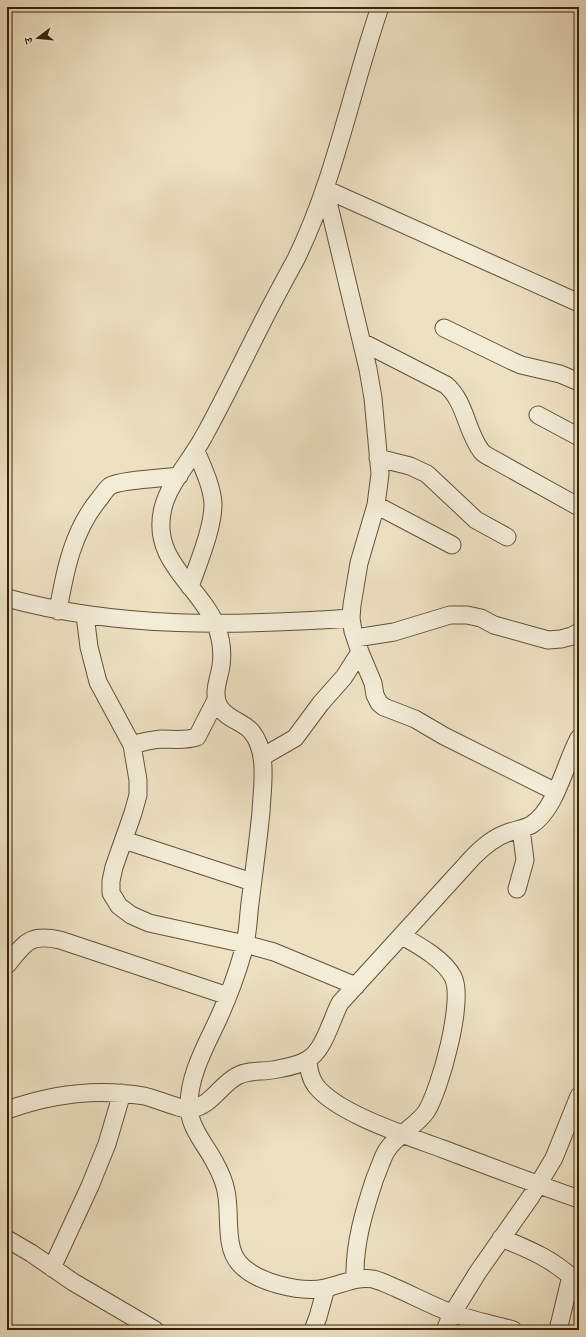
<svg xmlns="http://www.w3.org/2000/svg" width="586" height="1337" font-family="'IM FELL French Canon','Noto Serif Devanagari',serif">
<style>
.lines{fill:none;stroke-linecap:round;stroke-linejoin:round}
.minor-casing{stroke:#655138;stroke-width:19}
.minor{stroke:#f3ecd7;stroke-width:17}
</style>
<rect width="100%" height="100%" fill="#ede1c2"/>
<filter id="stains"><feTurbulence type="fractalNoise" baseFrequency=".005" numOctaves="4"/><feColorMatrix values="0 0 0 0 .2 0 0 0 0 .09 0 0 0 0 .02 0 0 0 .5 -.17"/></filter>
<radialGradient id="worn" r=".72"><stop offset=".6" stop-color="#630" stop-opacity="0"/><stop offset="1" stop-color="#630" stop-opacity=".3"/></radialGradient>
<g class="lines">
<defs>
<path id="minor" d="M 380,7 C 351,91 335,179 296,259 C 284,281 272,303 261,325 C 242,362 224,400 204,436 C 192,459 169,483 163,508 C 150,560 198,584 216,625 C 221,638 223,652 221,666 C 219,679 212,693 219,706 C 226,719 242,721 251,731 C 269,752 262,787 261,812 C 258,842 254,872 250,903 C 248,919 248,936 243,952 C 237,973 229,995 220,1015 C 207,1044 188,1075 189,1108 C 190,1128 205,1144 214,1161 C 219,1170 224,1180 226,1191 C 231,1213 224,1246 239,1263 C 256,1283 301,1293 325,1288 C 341,1285 356,1276 373,1279 C 381,1281 389,1285 396,1288 C 414,1296 431,1305 449,1312 C 470,1320 492,1324 513,1330
M 325,189 L 579,303
M 444,328 L 512,361 L 521,365 L 560,374 L 579,382
M 362,342 L 446,385 C 466,402 466,432 482,452 C 485,455 489,457 493,459 L 579,507
M 538,415 L 579,437
M 378,458 L 410,466 L 427,474 L 476,520 L 507,537
M 376,505 L 452,545
M 190,587 C 198,563 213,529 213,504 C 212,486 203,468 196,451
M 7,598 C 119,629 236,626 351,618
M 58,611 C 65,570 73,530 100,498 C 103,494 106,489 110,486 C 119,480 165,478 179,476
M 85,615 L 89,647 L 98,682 L 132,745 L 138,780 L 138,795 L 133,813 L 114,867 L 111,881 L 111,893 L 119,906 L 131,915 L 149,923 L 245,944 L 274,952 L 356,986
M 356,638 L 394,632 L 450,615 L 467,615 L 481,618 L 494,625 L 548,640 L 561,639 L 572,636 L 579,632
M 360,652 L 373,683 L 375,695 L 379,703 L 384,707 L 415,719 L 444,736 L 556,792
M 132,745 C 142,742 151,740 161,739 C 174,739 185,741 197,737 L 216,700
M 262,757 L 295,738 L 321,703 L 344,677 L 360,652 L 353,631 L 351,618 L 352,605 L 359,563 L 376,505 L 380,474 L 373,398 L 368,369 L 325,189
M 124,840 L 252,882
M 517,889 L 525,860 L 521,829
M 7,965 C 25,943 29,933 60,940 L 228,996
M 308,1060 C 309,1070 310,1078 316,1086 C 338,1114 408,1136 443,1149 C 488,1166 533,1183 579,1199
M 7,1110 C 51,1094 98,1088 144,1096 C 154,1098 184,1111 191,1109 C 211,1106 220,1085 237,1076 C 248,1070 260,1072 272,1070 C 283,1068 298,1066 307,1060 C 324,1051 331,1020 340,1003 L 473,857 C 483,847 493,838 507,833 C 515,830 523,829 531,825 C 556,810 565,763 579,738
M 501,1238 C 531,1250 555,1260 579,1284
M 7,1239 L 31,1253 L 73,1282 L 155,1330
M 52,1268 L 90,1186 L 107,1144 L 122,1093
M 355,1279 C 354,1244 364,1211 375,1178 C 379,1169 382,1158 387,1150 C 397,1135 415,1127 426,1112 C 440,1090 465,1000 453,977 C 444,959 418,945 402,936
M 313,1330 L 318,1317 L 326,1288
M 445,1330 L 452,1314 L 478,1272 L 532,1195 L 554,1158 L 579,1096
M 558,1330 L 571,1276"/>
</defs>
<!-- minor casing -->
<use href="#minor" class="minor-casing"/>
<!-- minor -->
<use href="#minor" class="minor"/>
</g>
<!-- margin -->
<rect width="586" height="1337" fill="none" stroke="#ede1c2" stroke-width="24"/>
<rect x="8" y="8" width="570" height="1321" fill="none" stroke="#38210a" stroke-width="2"/>
<rect x="12" y="12" width="562" height="1313" fill="none" stroke="#38210a"/>
<!-- north arrow -->
<g transform="translate(38 38) rotate(254)" stroke="#f3ecd7" stroke-width="3" paint-order="stroke">
<path d="M0-3L7 15L0 10L-7 15Z" fill="#38210a"/>
<text y="-6" font-size="11" font-weight="bold" text-anchor="middle" fill="#38210a">उ</text>
</g>
<rect width="100%" height="100%" filter="url(#stains)"/>
<rect width="100%" height="100%" fill="url(#worn)"/>
</svg>
